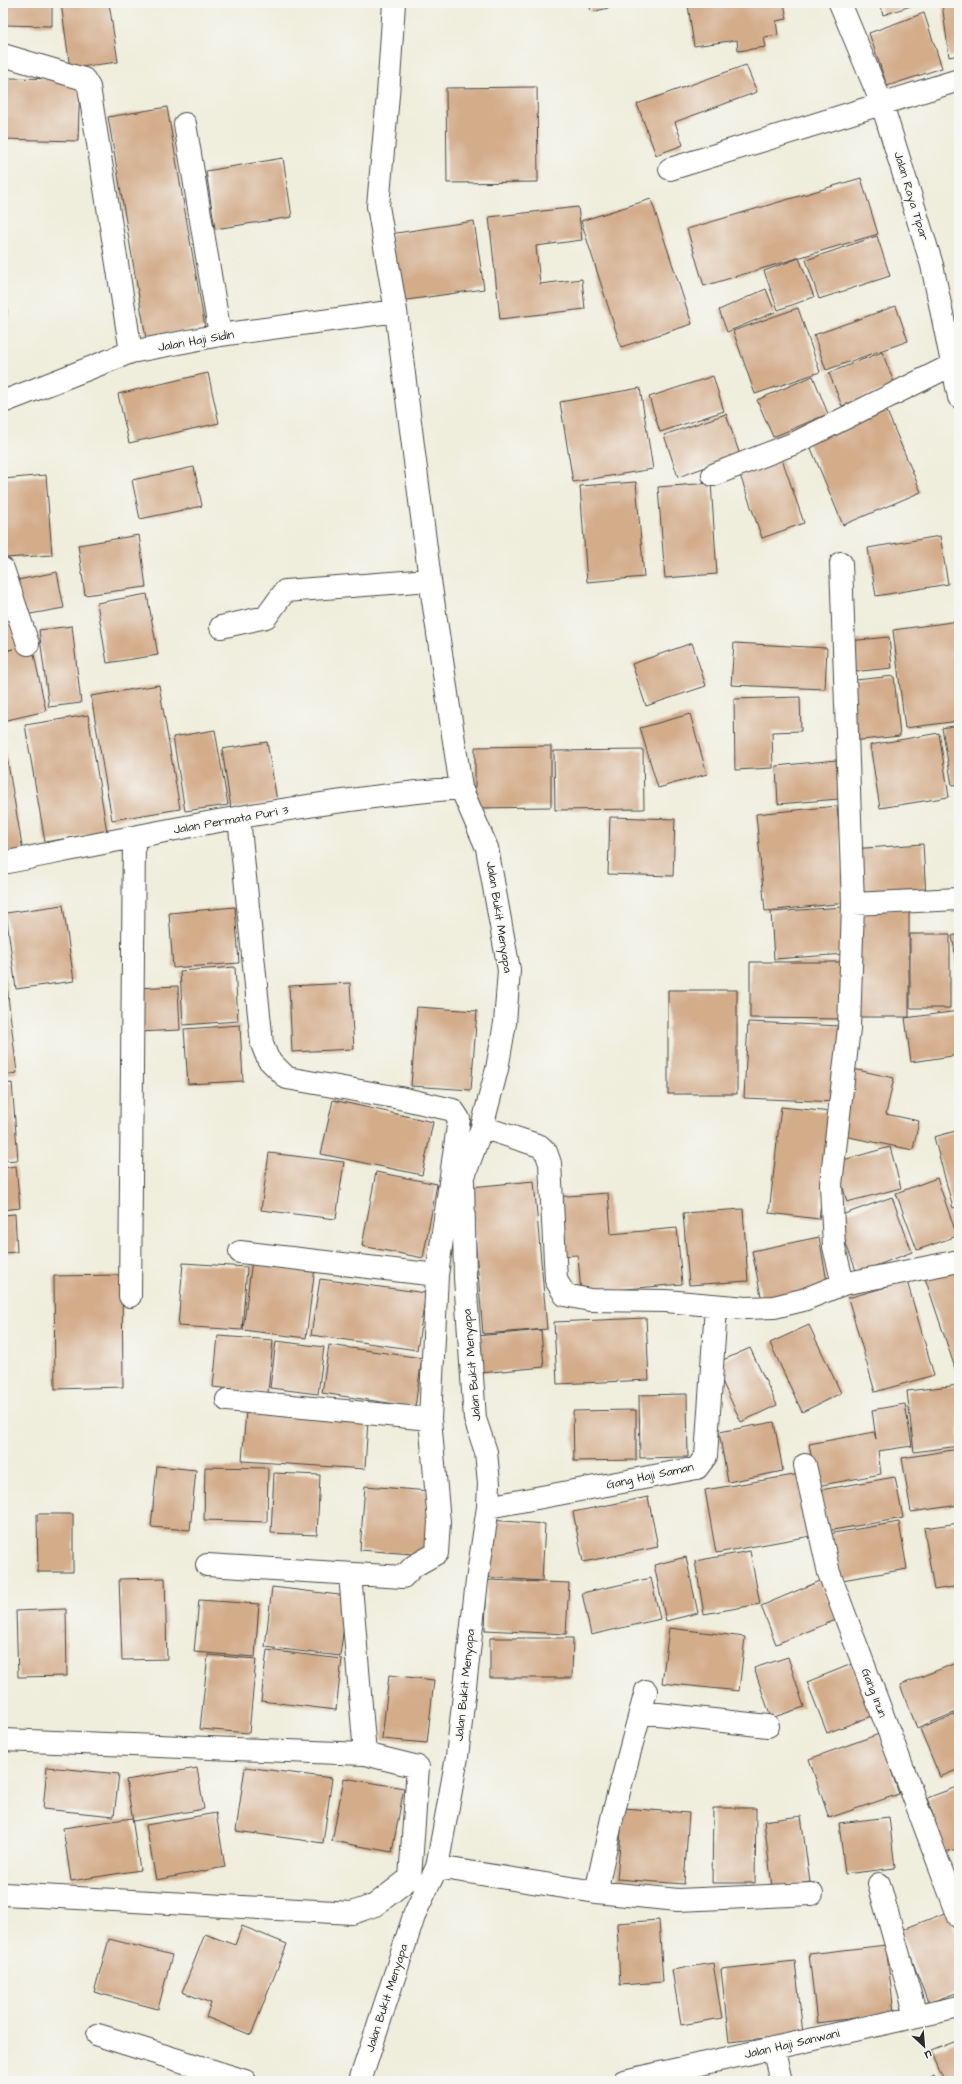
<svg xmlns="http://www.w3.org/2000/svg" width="962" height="2084" font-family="'Architects Daughter',sans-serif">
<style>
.building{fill:#d3ac8a}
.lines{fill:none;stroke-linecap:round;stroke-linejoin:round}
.street-casing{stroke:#484845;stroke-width:24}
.street{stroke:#fff;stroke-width:22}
.labels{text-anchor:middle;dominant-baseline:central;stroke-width:3;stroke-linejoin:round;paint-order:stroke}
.street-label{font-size:12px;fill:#2b2b2b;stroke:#f6f6f2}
</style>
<rect width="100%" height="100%" fill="#f6f6f2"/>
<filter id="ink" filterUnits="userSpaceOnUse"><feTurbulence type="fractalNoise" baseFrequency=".025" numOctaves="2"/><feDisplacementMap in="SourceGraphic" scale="8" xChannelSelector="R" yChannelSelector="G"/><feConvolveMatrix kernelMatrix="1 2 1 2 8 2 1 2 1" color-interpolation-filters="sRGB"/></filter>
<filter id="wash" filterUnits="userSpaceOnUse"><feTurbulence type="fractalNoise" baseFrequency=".012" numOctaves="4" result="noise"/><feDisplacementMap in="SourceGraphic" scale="16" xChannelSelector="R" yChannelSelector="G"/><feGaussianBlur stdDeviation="0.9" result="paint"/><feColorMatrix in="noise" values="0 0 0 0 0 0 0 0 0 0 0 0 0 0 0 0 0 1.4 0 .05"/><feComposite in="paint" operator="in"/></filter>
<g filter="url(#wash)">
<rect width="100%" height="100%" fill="#efeddb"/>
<g id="blocks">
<!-- building -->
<path class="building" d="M 3,3 L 52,3 L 52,26 L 3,25 Z
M 61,3 L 109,3 L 118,62 L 70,68 Z
M 589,3 L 626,3 L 626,4 L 591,12 Z
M 703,3 L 784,3 L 787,19 L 776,21 L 778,35 L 764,37 L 766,47 L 738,51 L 737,40 L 694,46 L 688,5 Z
M 879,3 L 920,3 L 883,15 Z
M 942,3 L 959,3 L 959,55 L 949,57 Z
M 924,13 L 942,68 L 887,86 L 869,33 Z
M 746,65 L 757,92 L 675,122 L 683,145 L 656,155 L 637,104 Z
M 3,78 L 80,79 L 78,141 L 3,139 Z
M 537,87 L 538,182 L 447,183 L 446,88 Z
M 167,107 L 205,327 L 146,338 L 108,117 Z
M 283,158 L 292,217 L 215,229 L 206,171 Z
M 861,178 L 878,234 L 704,286 L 687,229 Z
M 651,199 L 692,324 L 621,347 L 581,221 Z
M 578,207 L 582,240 L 536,246 L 540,284 L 582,279 L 585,309 L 500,319 L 489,217 Z
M 474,221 L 484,289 L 400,301 L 390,234 Z
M 877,236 L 890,276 L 819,299 L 806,260 Z
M 799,258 L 814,297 L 778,310 L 764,271 Z
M 766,289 L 775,312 L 727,332 L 719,310 Z
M 896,306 L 908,341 L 826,370 L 814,335 Z
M 798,308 L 820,372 L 755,394 L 733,331 Z
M 3,309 L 7,309 L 4,362 L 3,362 Z
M 882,352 L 895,385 L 842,406 L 829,373 Z
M 208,373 L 219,423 L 129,443 L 118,394 Z
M 713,376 L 724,411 L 660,432 L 649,397 Z
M 813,376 L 828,414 L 773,437 L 757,400 Z
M 640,388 L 653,469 L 573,482 L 560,402 Z
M 886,409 L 921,492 L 843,525 L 808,441 Z
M 726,414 L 740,455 L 678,477 L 664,435 Z
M 782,459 L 804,523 L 762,538 L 740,475 Z
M 194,467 L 202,506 L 140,519 L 132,480 Z
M 46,475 L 52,555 L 5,558 L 3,479 Z
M 636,482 L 644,577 L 587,582 L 580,486 Z
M 711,483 L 717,574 L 665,578 L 658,487 Z
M 139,535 L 146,587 L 85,595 L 78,545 Z
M 940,536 L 948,584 L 876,596 L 868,548 Z
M 57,572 L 64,608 L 19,616 L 13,581 Z
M 147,594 L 158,655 L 107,663 L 97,603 Z
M 3,601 L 32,645 L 46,711 L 3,721 L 3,652 L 13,649 L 3,651 Z
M 959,621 L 959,721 L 905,728 L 893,630 Z
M 72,626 L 81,703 L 49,707 L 39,630 Z
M 889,637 L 892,668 L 851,672 L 849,641 Z
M 692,643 L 706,686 L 646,706 L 632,664 Z
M 734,643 L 827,648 L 825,689 L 731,685 Z
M 894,676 L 900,736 L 851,741 L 846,681 Z
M 159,685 L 180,809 L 112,820 L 91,696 Z
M 800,697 L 801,731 L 772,732 L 773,768 L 735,770 L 734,699 Z
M 690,714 L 707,774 L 658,788 L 640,728 Z
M 88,715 L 107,832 L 45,842 L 25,725 Z
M 959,725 L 959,784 L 952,785 L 942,728 Z
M 215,730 L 228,805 L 185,811 L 173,737 Z
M 939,733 L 949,797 L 880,808 L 870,745 Z
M 267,742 L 277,801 L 231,809 L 222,749 Z
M 3,746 L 5,746 L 23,851 L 3,855 Z
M 551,746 L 551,807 L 475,808 L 475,747 Z
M 643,750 L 644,809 L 555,810 L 554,751 Z
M 836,760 L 839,799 L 778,804 L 776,766 Z
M 837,806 L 846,903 L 765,911 L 756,814 Z
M 610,817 L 675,819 L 673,876 L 608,874 Z
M 923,844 L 926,897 L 855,902 L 851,849 Z
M 63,905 L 74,981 L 16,989 L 6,913 Z
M 235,907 L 239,963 L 173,968 L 169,913 Z
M 843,907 L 846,954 L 774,959 L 771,912 Z
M 855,909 L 909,909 L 909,1017 L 855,1017 Z
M 910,934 L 950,934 L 950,1008 L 910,1008 Z
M 959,934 L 959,969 L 958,969 L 952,936 Z
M 3,953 L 17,1073 L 3,1075 Z
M 750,962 L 847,962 L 846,1019 L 750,1018 Z
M 235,967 L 238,1021 L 183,1025 L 180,971 Z
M 350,983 L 354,1049 L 292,1052 L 289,986 Z
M 178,986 L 180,1030 L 138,1032 L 136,988 Z
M 668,990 L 737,990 L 737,1094 L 668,1094 Z
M 417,1007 L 477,1011 L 471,1090 L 411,1086 Z
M 959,1011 L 959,1055 L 911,1062 L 905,1018 Z
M 748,1022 L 842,1026 L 838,1102 L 744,1098 Z
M 240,1025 L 243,1081 L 188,1084 L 184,1029 Z
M 853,1069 L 894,1078 L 886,1114 L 919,1121 L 913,1150 L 839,1135 Z
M 12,1083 L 18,1160 L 3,1161 L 3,1084 Z
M 333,1100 L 433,1122 L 422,1175 L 321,1154 Z
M 781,1107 L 832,1112 L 819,1219 L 769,1213 Z
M 959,1130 L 959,1206 L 953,1208 L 934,1137 Z
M 890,1147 L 901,1188 L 847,1202 L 836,1162 Z
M 269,1153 L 344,1162 L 336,1219 L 261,1210 Z
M 16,1166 L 20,1208 L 3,1210 L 3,1168 Z
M 376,1172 L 437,1184 L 423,1258 L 362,1246 Z
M 937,1178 L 957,1236 L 917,1250 L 896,1193 Z
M 534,1181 L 547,1329 L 483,1334 L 471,1187 Z
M 608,1193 L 611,1234 L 677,1228 L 682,1284 L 581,1293 L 578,1255 L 559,1256 L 554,1197 Z
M 892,1197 L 912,1252 L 857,1273 L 836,1217 Z
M 743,1209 L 748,1281 L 689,1285 L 683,1213 Z
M 15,1214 L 17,1252 L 3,1253 L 3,1215 Z
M 819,1237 L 828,1287 L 762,1301 L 752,1251 Z
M 252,1260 L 315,1268 L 306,1338 L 243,1330 Z
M 183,1263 L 247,1267 L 242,1330 L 178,1326 Z
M 959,1267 L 959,1371 L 956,1371 L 925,1278 Z
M 122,1275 L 123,1387 L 55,1389 L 54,1276 Z
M 320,1279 L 426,1293 L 417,1350 L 311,1335 Z
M 907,1281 L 934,1375 L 875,1392 L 848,1298 Z
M 646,1318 L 649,1380 L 557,1384 L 554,1322 Z
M 809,1325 L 841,1393 L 802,1412 L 770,1343 Z
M 541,1330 L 544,1367 L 481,1373 L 477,1336 Z
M 218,1336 L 273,1340 L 268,1393 L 213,1387 Z
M 276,1341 L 324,1347 L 318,1394 L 270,1388 Z
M 329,1345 L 422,1358 L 415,1407 L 322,1393 Z
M 750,1348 L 777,1405 L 741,1422 L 714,1364 Z
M 959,1385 L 959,1446 L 914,1452 L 907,1391 Z
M 687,1394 L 688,1457 L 640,1458 L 639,1395 Z
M 905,1404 L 912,1446 L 878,1451 L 881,1474 L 817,1486 L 809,1444 L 874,1432 L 876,1439 L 872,1410 Z
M 636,1410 L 636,1460 L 574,1461 L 573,1411 Z
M 246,1411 L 368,1420 L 365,1469 L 242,1461 Z
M 774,1422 L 783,1471 L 728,1482 L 719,1432 Z
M 959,1449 L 959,1505 L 911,1512 L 902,1458 Z
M 157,1466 L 196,1470 L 190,1530 L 151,1527 Z
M 205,1467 L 268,1468 L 267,1522 L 204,1520 Z
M 274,1473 L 320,1475 L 317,1535 L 271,1533 Z
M 800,1474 L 811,1536 L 716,1553 L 705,1490 Z
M 895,1477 L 903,1518 L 827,1531 L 820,1490 Z
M 365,1486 L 430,1491 L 426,1555 L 360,1550 Z
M 648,1497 L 658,1547 L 583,1562 L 573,1512 Z
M 37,1514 L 73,1514 L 73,1572 L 38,1572 Z
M 489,1520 L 545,1524 L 542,1581 L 485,1577 Z
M 899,1522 L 907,1569 L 836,1581 L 828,1534 Z
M 959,1523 L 959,1586 L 934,1590 L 924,1528 Z
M 750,1551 L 760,1604 L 704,1614 L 695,1561 Z
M 686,1557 L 698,1613 L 666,1621 L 654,1565 Z
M 165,1578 L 167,1659 L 122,1660 L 119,1579 Z
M 651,1578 L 660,1619 L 591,1635 L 582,1593 Z
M 487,1580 L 569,1583 L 566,1634 L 485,1630 Z
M 820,1581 L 836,1620 L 776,1644 L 761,1606 Z
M 272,1587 L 348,1596 L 340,1656 L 265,1647 Z
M 199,1600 L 259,1604 L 255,1657 L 194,1652 Z
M 66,1609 L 67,1676 L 18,1677 L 16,1611 Z
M 669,1628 L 745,1637 L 739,1691 L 662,1683 Z
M 490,1638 L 573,1638 L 572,1678 L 490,1678 Z
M 267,1650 L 342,1659 L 336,1710 L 261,1701 Z
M 208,1655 L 256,1659 L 249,1733 L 200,1729 Z
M 788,1657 L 804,1707 L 771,1718 L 754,1668 Z
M 956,1663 L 959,1672 L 959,1711 L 917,1728 L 900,1685 Z
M 852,1664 L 872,1716 L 827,1733 L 807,1682 Z
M 389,1675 L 434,1680 L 427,1743 L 382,1739 Z
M 959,1713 L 959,1769 L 940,1777 L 920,1729 Z
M 879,1734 L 899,1794 L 829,1818 L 809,1759 Z
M 47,1767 L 119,1774 L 114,1816 L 43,1809 Z
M 245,1767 L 332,1778 L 323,1843 L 236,1831 Z
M 197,1768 L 204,1809 L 133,1821 L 126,1780 Z
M 344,1778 L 404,1788 L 392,1852 L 332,1841 Z
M 959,1786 L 959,1848 L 946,1852 L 927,1798 Z
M 623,1808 L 689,1813 L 684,1884 L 617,1879 Z
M 713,1808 L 756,1808 L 755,1883 L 712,1883 Z
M 216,1813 L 225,1867 L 156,1880 L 146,1825 Z
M 801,1816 L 810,1882 L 772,1887 L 764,1821 Z
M 889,1817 L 895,1868 L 845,1874 L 839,1823 Z
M 132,1818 L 140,1870 L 71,1881 L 63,1828 Z
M 948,1912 L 959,1942 L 959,1992 L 928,2003 L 901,1930 Z
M 659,1920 L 663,1982 L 620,1985 L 617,1923 Z
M 242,1926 L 287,1944 L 251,2035 L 206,2017 L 211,2003 L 182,1992 L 205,1934 L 235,1945 Z
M 109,1939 L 172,1955 L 158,2009 L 94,1992 Z
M 886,1945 L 894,2013 L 817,2023 L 809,1954 Z
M 795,1961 L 803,2034 L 729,2042 L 721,1969 Z
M 713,1963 L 722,2018 L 681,2025 L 672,1970 Z
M 959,2040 L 959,2081 L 944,2081 L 931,2051 Z
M 934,2076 L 936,2081 L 921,2081 Z"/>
</g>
</g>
<g filter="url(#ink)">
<use href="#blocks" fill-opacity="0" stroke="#484845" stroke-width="1"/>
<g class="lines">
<defs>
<path id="street" d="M 840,3 L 882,104 L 932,265 L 959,397
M 3,55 L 84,79 L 89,87 L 131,352
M 185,124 L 220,335
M 670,169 L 959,80
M 3,402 L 131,352 L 220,335 L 396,311
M 713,475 L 795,443 L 952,365
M 841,563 L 853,904 L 849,1028 L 831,1184 L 834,1247 L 843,1284
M 3,569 L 28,644
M 221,627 L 266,617 L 285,591 L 430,580
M 239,818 L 262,1044 L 268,1059 L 287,1078 L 400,1098 L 453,1110 L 459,1119 L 437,1275 L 240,1252
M 3,863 C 154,833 307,800 461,788
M 853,904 L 959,899
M 482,1127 L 540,1146 L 546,1152 L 550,1163 L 556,1280 L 565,1295 L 590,1300 L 666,1301 L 746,1308 L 774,1307 L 803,1300 L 843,1284 L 959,1261
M 130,1296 L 134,837
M 227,1400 L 430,1419 L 437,1275
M 805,1465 L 829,1573 L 959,1917
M 488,1507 L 697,1468 L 706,1456 L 716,1307
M 207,1565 L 403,1577 L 414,1566 L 437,1553 L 439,1522 L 430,1419
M 640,1712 L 768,1726
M 3,1740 L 365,1754 L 350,1574
M 437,1867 L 596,1892 L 678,1900 L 812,1894
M 879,1884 L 916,2016
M 596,1892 L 613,1814 L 646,1691
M 4,1894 L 352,1913 L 375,1905 L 410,1878 L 418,1767 L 365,1754
M 98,2035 L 245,2081
M 773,2048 L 781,2081
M 360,2081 L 415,1913 L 437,1867 L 457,1757 L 477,1581 L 488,1507 L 489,1483 L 486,1452 L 475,1419 L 465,1278 L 463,1179 L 482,1127 L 497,1069 L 505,1023 L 509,970 L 487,848 L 461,788 L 430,580 L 396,311 L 378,206 L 388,95 L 394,3
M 624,2081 L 959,2007"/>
</defs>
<!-- street casing -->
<use href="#street" class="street-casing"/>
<!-- street -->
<use href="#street" class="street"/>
</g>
</g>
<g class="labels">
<!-- street labels -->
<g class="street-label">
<text transform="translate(911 196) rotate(73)">Jalan Raya Tipar</text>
<text transform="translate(196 341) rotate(-10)">Jalan Haji Sidin</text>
<text transform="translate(231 820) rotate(-10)">Jalan Permata Puri 3</text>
<text transform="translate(499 917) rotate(81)">Jalan Bukit Menyapa</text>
<text transform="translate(472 1365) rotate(-95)">Jalan Bukit Menyapa</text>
<text transform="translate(650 1476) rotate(-12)">Gang Haji Saman</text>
<text transform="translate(465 1685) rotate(-84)">Jalan Bukit Menyapa</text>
<text transform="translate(874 1693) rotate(69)">Gang Inun</text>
<text transform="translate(387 1998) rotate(-72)">Jalan Bukit Menyapa</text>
<text transform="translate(792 2044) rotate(-13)">Jalan Haji Sanwani</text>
</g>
</g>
<!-- margin -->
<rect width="962" height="2084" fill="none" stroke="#f6f6f2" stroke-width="16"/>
<!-- north arrow -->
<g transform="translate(924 2046) rotate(154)" stroke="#f6f6f2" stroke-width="3" paint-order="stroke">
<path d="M0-3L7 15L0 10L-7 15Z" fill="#2b2b2b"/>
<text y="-6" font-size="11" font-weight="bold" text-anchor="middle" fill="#2b2b2b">U</text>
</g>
</svg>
